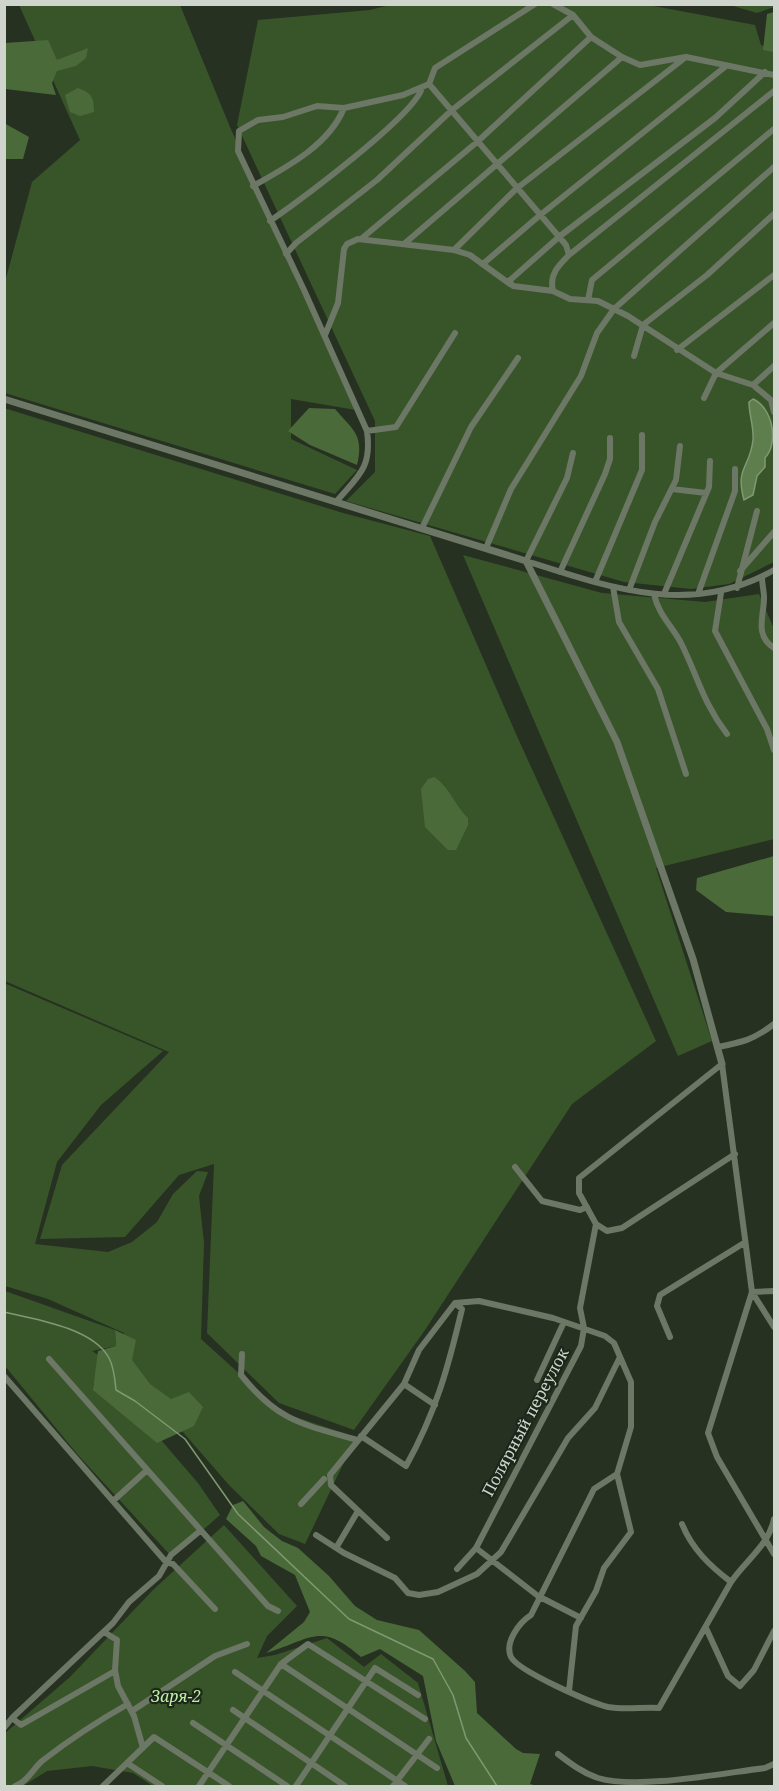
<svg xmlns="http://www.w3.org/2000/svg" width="779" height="1791" font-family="'Noto Serif',serif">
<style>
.green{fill:#385529}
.forest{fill:#4a6a3a}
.water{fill:#5e7e4d;stroke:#809873;stroke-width:1.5}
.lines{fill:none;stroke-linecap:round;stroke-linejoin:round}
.stream{stroke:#809873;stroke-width:1.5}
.minor{stroke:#6c7766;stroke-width:6}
.tertiary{stroke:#6c7766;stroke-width:7}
.labels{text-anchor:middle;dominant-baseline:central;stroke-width:4.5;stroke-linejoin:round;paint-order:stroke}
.street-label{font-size:16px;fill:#cfd5cc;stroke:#1d2719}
.park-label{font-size:16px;font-style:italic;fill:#bef1a6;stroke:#1d2719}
</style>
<rect width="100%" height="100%" fill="#273122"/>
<!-- green -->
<path class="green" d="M 394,4 L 643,4 L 755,25 L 761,45 L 774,49 L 774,562 L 729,584 L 691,589 L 624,582 L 346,501 L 375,472 L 375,421 L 237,125 L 258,20 L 370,10 Z
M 19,5 L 180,5 L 230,127 L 356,410 L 291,399 L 291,439 L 357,470 L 335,494 L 5,393 L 5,282 L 32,182 L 80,140 Z
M 730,5 L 774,5 L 774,7 L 757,13 Z
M 4,408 L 343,513 L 430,536 L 516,734 L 656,1041 L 572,1104 L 425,1330 L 354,1430 L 279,1403 L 207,1333 L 214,1164 L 179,1175 L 125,1237 L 40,1239 L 62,1165 L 169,1052 L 5,981 Z
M 463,555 L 602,593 L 705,602 L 759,594 L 774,629 L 774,839 L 656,868 L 712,1041 L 678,1056 Z
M 4,983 L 163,1051 L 101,1105 L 57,1162 L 35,1244 L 108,1252 L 132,1242 L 157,1222 L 173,1194 L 197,1171 L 208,1172 L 199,1196 L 204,1243 L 201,1339 L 283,1413 L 356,1437 L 305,1544 L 279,1534 L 229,1485 L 121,1361 L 124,1333 L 48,1299 L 5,1286 Z
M 5,1291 L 115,1330 L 116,1346 L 92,1351 L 103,1358 L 107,1369 L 93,1385 L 155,1433 L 198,1483 L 220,1515 L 172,1557 L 78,1455 L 5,1366 Z
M 224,1525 L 297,1606 L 267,1636 L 257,1658 L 275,1655 L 327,1638 L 364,1667 L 381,1654 L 418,1683 L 448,1786 L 153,1786 L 133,1773 L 92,1766 L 47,1771 L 23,1786 L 5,1786 L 4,1734 L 70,1677 L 154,1589 Z"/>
<!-- forest -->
<path class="forest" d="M 774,12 L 774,52 L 763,50 L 767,14 Z
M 48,40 L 57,60 L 88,48 L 86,58 L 76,66 L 57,71 L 52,83 L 56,95 L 5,89 L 5,43 Z
M 78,88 C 92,93 94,98 94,112 L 80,116 L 70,112 L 65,95 Z
M 4,123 L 29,137 L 23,159 L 5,159 Z
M 309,408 L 335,409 C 354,431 364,435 357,465 L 310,445 L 288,431 Z
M 434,777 C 449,786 455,806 468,818 L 468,825 L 456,850 L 448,850 L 425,827 L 421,789 L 428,779 Z
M 774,856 L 774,916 L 726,912 L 696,890 L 697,878 Z
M 115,1330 L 136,1340 L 132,1360 L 150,1384 L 171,1399 L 189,1392 L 203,1407 L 194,1426 L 157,1443 L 93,1390 L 98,1351 L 116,1346 Z
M 243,1501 L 264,1527 L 282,1541 L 298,1548 L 329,1576 L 355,1606 L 377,1620 L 419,1630 L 465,1671 L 475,1682 L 477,1713 L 516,1749 L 523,1753 L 540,1754 L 530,1784 L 537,1786 L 455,1786 L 436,1741 L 423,1676 L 380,1649 L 361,1657 C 320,1621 312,1639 266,1653 L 304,1622 L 310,1612 L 295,1575 L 261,1556 L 256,1546 L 226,1519 L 233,1505 Z"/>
<!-- water -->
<path class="water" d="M 753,399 C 773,408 779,443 765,458 L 765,467 L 757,476 L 753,495 L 744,500 C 735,467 750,468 753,440 C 754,426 749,415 749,402 Z"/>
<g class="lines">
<!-- stream -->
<path class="stream" d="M 4,1312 C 35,1319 93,1328 109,1358 C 114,1367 115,1380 116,1390 L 135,1401 L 185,1439 L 238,1514 L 349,1619 L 433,1659 L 453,1695 L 466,1738 L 497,1786"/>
<!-- minor -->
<path class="minor" d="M 553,4 L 573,15 L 591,37 L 622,57 L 640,65 L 686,57 L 774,75
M 429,84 L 566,245 L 569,255 C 558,266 549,275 553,291 L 570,299 L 598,301 L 628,316 L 716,373 L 753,385 L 771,400 L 774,412
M 253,186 C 287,167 329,145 344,108
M 270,221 C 299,201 414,116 422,88
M 361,239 L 477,142 L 591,37
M 404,244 L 622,57
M 454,250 L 516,189 L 686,57
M 286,254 L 296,243 L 377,180 L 452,110 L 573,15
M 569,255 L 774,91
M 484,263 L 539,216 L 726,66
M 553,291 L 513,286 L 509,281 L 560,236 L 715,118 L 765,72
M 588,300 L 592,280 L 774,129
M 325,335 L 338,303 L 344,249 L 347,244 L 358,239 L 454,250 L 470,255 L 510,284
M 677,350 L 774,275
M 634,356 L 643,325 L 707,275 L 774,214
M 753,385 L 774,366
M 704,398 L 716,373 L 774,323
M 367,431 L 396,427 L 455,333
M 573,453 L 567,478 L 526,561 C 610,588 692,617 774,570
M 672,489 L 706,493
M 336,502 C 359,475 372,468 367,431 L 304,290 L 238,151 L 239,131 L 258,120 L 283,117 L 317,106 L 344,108 L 403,95 L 429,84 L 435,68 L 535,4
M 422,528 L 471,427 L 518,358
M 486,548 L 511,489 L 581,376 L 597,333 L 614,309 L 774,167
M 740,571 L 774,532
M 560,572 L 605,474 L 610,459 L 610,438
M 762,577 C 762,584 764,591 764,598 C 764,616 754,635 774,648
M 595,582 L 642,470 L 642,435
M 613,587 L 619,622 L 658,689 L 686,774
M 737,588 L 757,511
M 629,590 L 655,522 L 676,480 L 680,446
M 721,593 L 715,631 L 767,729 L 774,750
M 654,594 C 658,614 672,626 681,643 C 698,677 703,703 727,734
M 664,594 L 709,487 L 710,461
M 698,594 L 735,491 L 735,469
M 718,1047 C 743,1042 753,1040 774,1024
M 722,1064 L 752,1292 L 774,1327
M 515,1167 L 542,1201 L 580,1210 L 587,1207
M 596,1224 L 607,1231 L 622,1228 L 735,1154
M 752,1292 L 708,1433 L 717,1457 L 774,1554
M 752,1292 L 774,1291
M 670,1337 L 657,1306 L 660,1295 L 744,1243
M 242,1354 L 241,1375 C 279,1422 302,1424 357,1440
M 49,1359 L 268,1606 L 278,1611
M 4,1376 L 166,1562 L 173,1564 L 215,1609
M 537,1380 L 564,1322
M 404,1384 L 435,1405
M 361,1436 L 406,1466 C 436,1412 448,1368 462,1309 L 456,1304
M 617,1474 L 594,1489 L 531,1615 C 520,1622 504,1642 511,1657 C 518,1671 591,1703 608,1707 C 624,1710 642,1707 659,1708 L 731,1582 C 745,1561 769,1545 774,1519
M 113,1501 L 146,1471
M 301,1504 L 324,1479
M 682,1524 C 692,1549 710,1566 731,1582
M 316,1535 L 344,1553 L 395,1578 L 408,1593 L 419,1595 L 438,1592 L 477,1574 L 501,1552 L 568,1438 L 595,1408 L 620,1357
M 387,1538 L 331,1485 L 330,1475 L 404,1384 L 419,1350 L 455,1303 L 479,1301 L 553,1318 L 605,1336 L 614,1343 L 631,1382 L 631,1427 L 617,1474 L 631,1532 L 604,1568 L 596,1591 L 576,1626 L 569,1691
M 336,1548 L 358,1511
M 457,1569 L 476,1548
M 581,1618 L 538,1596 L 476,1548 L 581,1346 L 584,1328 L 580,1308 L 596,1224 L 579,1193 L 579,1178 L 722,1064
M 706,1628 L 728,1676 L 740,1686 L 754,1670 L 774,1631
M 104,1632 L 117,1640 L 115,1670 L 118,1686 L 134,1716 L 143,1748
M 281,1664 L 437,1768
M 235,1672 L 405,1786
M 233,1710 L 345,1786
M 132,1711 L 215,1656 L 247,1644
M 12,1718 L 21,1725 L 115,1671
M 193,1723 L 287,1786
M 4,1728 L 12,1718 L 113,1623 L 129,1602 L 159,1576 L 171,1555 L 200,1531
M 558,1754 C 571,1764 583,1773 598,1778 C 637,1790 723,1773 765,1768 L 774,1764
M 127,1763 L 162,1786
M 15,1786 C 27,1782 33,1769 42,1761 C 69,1740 98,1721 128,1704
M 103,1786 L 154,1737 L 229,1786
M 199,1786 L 281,1664 L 308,1644 L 425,1719
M 296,1786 L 375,1668 L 418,1695
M 393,1786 L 429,1739"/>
<!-- tertiary -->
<path class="tertiary" d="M 4,399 L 526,561 L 617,742 L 693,959 L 722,1064"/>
</g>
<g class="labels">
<!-- street labels -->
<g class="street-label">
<text transform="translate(525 1422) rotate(-62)">Полярный переулок</text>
</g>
<!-- park labels -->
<g class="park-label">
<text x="176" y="1696">Заря-2</text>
</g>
</g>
<!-- border -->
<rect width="779" height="1791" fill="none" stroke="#cfd5cc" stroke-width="12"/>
</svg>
